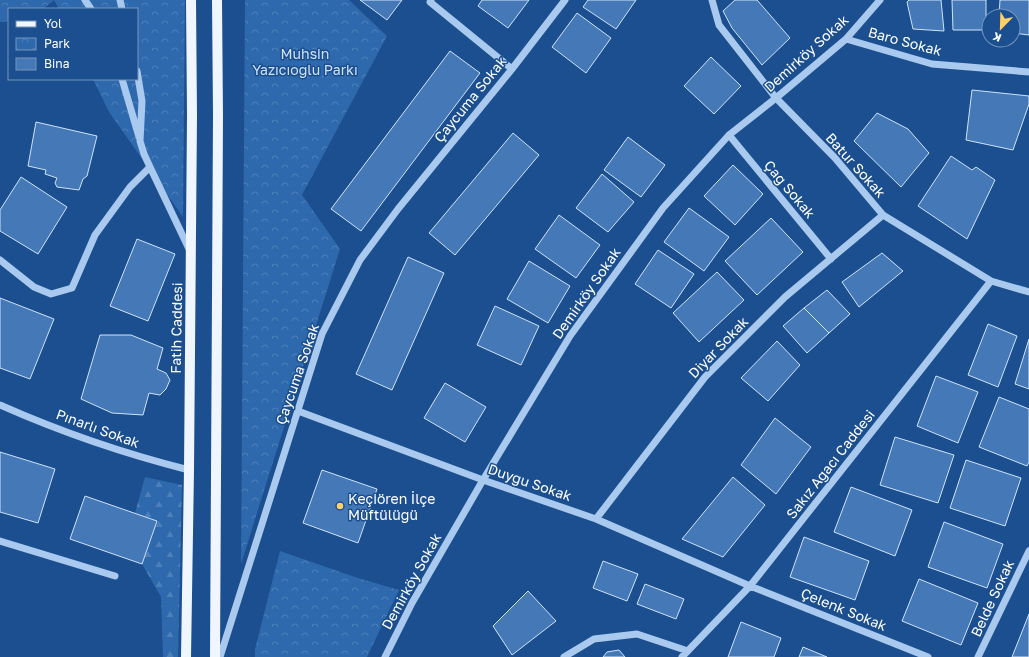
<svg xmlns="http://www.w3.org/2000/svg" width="1029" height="657" font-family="'Golos Text',sans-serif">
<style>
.forest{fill:url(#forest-firs)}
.park{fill:url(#park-crowns)}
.building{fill:#4478b7;stroke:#cfe3fa}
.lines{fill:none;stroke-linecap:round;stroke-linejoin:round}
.minor{stroke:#a9c9ee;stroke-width:7}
.major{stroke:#f0f6ff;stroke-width:10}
.poi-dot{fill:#ffd166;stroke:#1b4f8f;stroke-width:1.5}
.labels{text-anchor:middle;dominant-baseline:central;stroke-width:3;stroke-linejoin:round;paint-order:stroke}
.street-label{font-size:14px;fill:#fff;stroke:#1b4f8f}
.park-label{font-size:14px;fill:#cfe3fa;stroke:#1b4f8f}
.poi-label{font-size:14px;fill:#fff;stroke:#1b4f8f;text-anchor:start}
</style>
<defs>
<pattern id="forest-firs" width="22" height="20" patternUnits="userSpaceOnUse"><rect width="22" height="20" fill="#2e69ad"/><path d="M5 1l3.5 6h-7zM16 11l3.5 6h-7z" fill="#4d80b9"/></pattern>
<pattern id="park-crowns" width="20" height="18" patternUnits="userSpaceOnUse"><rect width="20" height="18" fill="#2e69ad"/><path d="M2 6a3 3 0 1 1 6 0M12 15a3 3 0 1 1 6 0" fill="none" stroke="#4d80b9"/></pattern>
</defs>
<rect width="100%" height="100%" fill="#1b4f8f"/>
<!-- forest -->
<path class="forest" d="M 145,477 L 182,485 L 178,657 L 163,657 L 161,597 L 142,564 L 157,521 L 135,513 Z"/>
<!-- park -->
<path class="park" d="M 0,0 L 185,0 L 183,217 L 109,112 L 93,79 L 137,79 L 137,9 L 59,9 L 54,0 L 43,9 L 9,9 L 9,21 L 0,22 Z
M 245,0 L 349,0 L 387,36 L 302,195 L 340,249 L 241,564 Z
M 280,551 L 358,578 L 399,590 L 367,657 L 255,657 L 255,649 Z"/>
<!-- building -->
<path class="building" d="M 360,0 L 402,0 L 387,20 Z
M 482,0 L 529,0 L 508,28 L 478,6 Z
M 588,0 L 636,0 L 616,29 L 583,7 Z
M 735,0 L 757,0 L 790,38 L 762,65 L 732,28 L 723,11 Z
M 909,0 L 941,0 L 944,31 L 913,29 L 907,2 Z
M 952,0 L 986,0 L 986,30 L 953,30 Z
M 1000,0 L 1029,0 L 1029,35 L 1013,33 L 1013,16 L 999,16 Z
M 577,13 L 611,38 L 586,73 L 552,47 Z
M 450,51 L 480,73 L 361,231 L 331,209 Z
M 711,57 L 741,86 L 714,114 L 684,86 Z
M 972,90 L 1029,96 L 1029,104 L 1013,150 L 966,140 Z
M 877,113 L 908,129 L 929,153 L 901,187 L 854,141 Z
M 36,122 L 97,136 L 87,176 L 83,179 L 79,190 L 57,187 L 55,183 L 57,178 L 45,174 L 46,170 L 28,166 Z
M 513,133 L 539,155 L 455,255 L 429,233 Z
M 628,137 L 665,165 L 641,197 L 604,170 Z
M 951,156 L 972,170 L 976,167 L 995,180 L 967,239 L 918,206 Z
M 733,165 L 763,194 L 735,225 L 704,196 Z
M 602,174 L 634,202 L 608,232 L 576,208 Z
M 21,177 L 67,207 L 38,254 L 0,231 L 0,210 Z
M 689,208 L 729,237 L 704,271 L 664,242 Z
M 559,215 L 600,245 L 576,278 L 535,249 Z
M 771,218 L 803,252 L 757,295 L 725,261 Z
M 137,239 L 175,254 L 148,321 L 110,306 Z
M 658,250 L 694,274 L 671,308 L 635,284 Z
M 882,253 L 903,271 L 859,307 L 842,282 Z
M 408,257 L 444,273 L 392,390 L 356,374 Z
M 529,261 L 570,286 L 548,323 L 507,299 Z
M 717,272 L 744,300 L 699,342 L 673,313 Z
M 827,290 L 850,314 L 829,333 L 804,308 Z
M 0,298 L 54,319 L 30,379 L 0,368 Z
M 495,306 L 539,326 L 521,365 L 477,345 Z
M 804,308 L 829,333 L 807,353 L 783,326 Z
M 988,324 L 1017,336 L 998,387 L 968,375 Z
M 100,335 L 131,335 L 163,348 L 157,369 L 166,373 L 170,380 L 166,389 L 160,395 L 149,393 L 143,415 L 112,413 L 81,399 Z
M 1029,339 L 1029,389 L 1015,384 Z
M 777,341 L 800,365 L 768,401 L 741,378 Z
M 936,376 L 978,392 L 958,443 L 917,426 Z
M 445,383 L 486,407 L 465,442 L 424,418 Z
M 999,397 L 1029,409 L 1029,462 L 1027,466 L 979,447 Z
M 775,418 L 811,447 L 776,494 L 741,465 Z
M 895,437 L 954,455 L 938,503 L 880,485 Z
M 0,452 L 55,469 L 38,523 L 0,512 Z
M 966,460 L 1021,478 L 1005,526 L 950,508 Z
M 322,470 L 377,489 L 358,543 L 303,523 Z
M 733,477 L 765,505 L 723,557 L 682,539 Z
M 851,487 L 912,510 L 895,556 L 834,532 Z
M 85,496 L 157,521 L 142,564 L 70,539 Z
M 944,522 L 1003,544 L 987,588 L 928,567 Z
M 804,537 L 869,561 L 855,600 L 790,577 Z
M 603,561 L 638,574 L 627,601 L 593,588 Z
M 919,579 L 978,603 L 961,645 L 902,621 Z
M 645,584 L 684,599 L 676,619 L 637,604 Z
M 528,591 L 556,621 L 512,655 L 493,626 Z
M 1029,614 L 1029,657 L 1012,657 Z
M 741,622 L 781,638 L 774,657 L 728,657 Z
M 803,647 L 827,657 L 799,657 Z
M 619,650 L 625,657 L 603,657 L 607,652 Z"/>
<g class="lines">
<!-- minor -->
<path class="minor" d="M 85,0 L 91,9
M 120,0 L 122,9
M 431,0 L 430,2 L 512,69
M 712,0 L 719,25 L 776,98 L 835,158 L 883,215 L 991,281 L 1029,292
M 846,39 L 932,64 L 1029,72
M 137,71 L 142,101 L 140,141 L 144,154 L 150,167
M 122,79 L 139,137
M 729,135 L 831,259
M 0,260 L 34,287 L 51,294 L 72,288 L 95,235 L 130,187 L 150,167 L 190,251
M 0,405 C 61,432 125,454 189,470
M 298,411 L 483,480 L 596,519 L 750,586 L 928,657
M 596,519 L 705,377 L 785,297 L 883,215
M 0,541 L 115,576
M 220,657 L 322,334 L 360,260 L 398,209 L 512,69 L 565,0
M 385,657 L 412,603 L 483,480 L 570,336 L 663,208 L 729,135 L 776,98 L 846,39 L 880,0
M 564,657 L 594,639 L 637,634 L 688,651
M 682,657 L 750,586 L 991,281
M 978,657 L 1029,551"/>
<!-- major -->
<path class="major" d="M 186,657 L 189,470 L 192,115 L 191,0
M 215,657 L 218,115 L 217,0"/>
</g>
<!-- markers -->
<circle class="poi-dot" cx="340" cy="506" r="4"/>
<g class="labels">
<!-- street labels -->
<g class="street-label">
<text transform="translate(905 41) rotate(15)">Baro Sokak</text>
<text transform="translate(806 53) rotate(-42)">Demirköy Sokak</text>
<text transform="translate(470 99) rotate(-51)">Çaycuma Sokak</text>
<text transform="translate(856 165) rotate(48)">Batur Sokak</text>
<text transform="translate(790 189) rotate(50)">Çağ Sokak</text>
<text transform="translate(586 293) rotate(-55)">Demirköy Sokak</text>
<text transform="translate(176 328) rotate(-89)">Fatih Caddesi</text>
<text transform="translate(718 347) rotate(-46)">Diyar Sokak</text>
<text transform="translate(297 374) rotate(-71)">Çaycuma Sokak</text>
<text transform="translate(98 428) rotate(20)">Pınarlı Sokak</text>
<text transform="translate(830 464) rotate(-52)">Sakız Ağacı Caddesi</text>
<text transform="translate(530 482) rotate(19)">Duygu Sokak</text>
<text transform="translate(411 581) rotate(-61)">Demirköy Sokak</text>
<text transform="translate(992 598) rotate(-65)">Belde Sokak</text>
<text transform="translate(844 609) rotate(22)">Çelenk Sokak</text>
</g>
<!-- park labels -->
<g class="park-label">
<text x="305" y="53">Muhsin<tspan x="305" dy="16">Yazıcıoğlu Parkı</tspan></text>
</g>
<!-- poi labels -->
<g class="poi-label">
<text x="348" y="498">Keçiören İlçe<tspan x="348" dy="16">Müftülüğü</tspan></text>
</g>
</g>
<!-- legend -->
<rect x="8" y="8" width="130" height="72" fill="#1b4f8f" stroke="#7695bc"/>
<rect x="16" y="21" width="20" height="6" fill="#f0f6ff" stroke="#7695bc"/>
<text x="44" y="28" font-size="12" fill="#ffffff">Yol</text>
<rect x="16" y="38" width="20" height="12" fill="url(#park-crowns)" stroke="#7695bc"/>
<text x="44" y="48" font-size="12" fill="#ffffff">Park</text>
<rect x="16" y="58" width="20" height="12" fill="#4478b7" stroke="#7695bc"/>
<text x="44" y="68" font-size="12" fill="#ffffff">Bina</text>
<!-- north arrow -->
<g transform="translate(1001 28) rotate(203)"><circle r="19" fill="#1b4f8f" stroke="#7695bc"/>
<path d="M0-3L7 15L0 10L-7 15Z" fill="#ffd166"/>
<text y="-6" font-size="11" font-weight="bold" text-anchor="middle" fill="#ffffff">K</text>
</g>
</svg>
